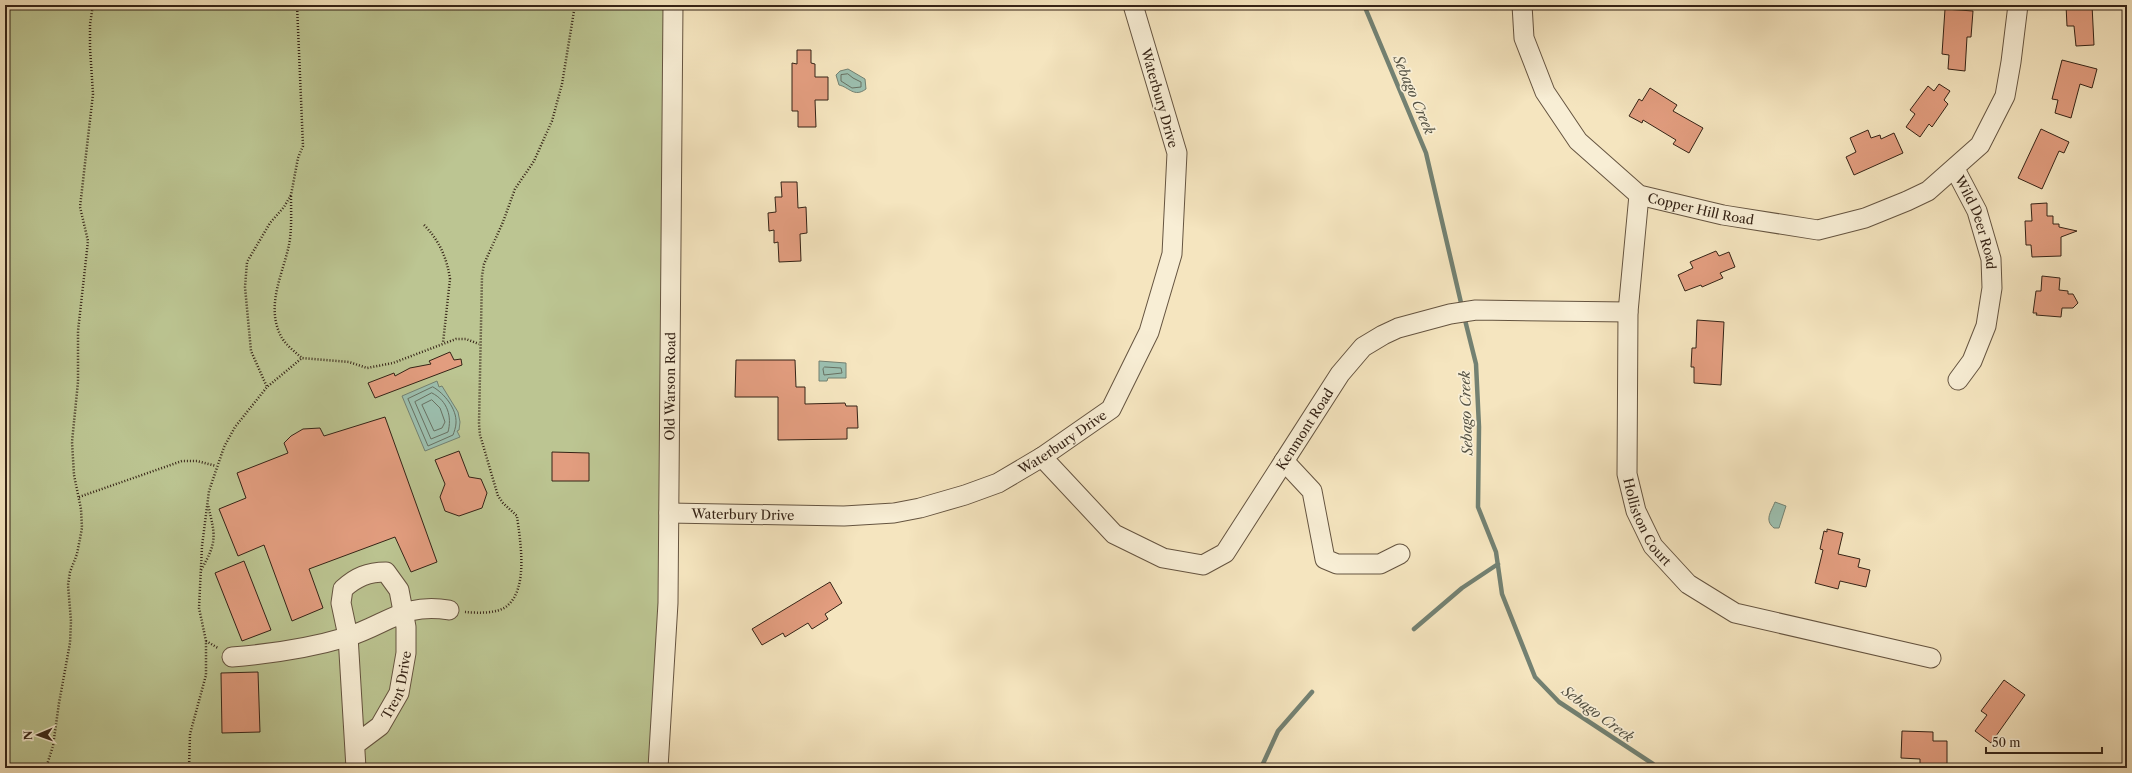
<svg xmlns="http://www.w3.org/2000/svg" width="2132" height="773" font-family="'Libre Caslon Text',serif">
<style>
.green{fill:#bcc592;stroke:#787454}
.water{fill:#9cbfaf;stroke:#738172}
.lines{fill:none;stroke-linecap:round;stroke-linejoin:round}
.shore{stroke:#687162;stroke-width:1}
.stream{stroke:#738172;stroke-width:4.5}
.building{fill:#e29d7f;stroke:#352316}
.minor-casing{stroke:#655440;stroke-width:21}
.path{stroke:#352316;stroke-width:2.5;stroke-dasharray:1 2;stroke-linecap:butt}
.minor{stroke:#f8eed5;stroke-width:19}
.labels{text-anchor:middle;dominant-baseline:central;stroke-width:3.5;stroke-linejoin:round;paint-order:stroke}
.street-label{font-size:13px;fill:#352316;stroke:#f8eed5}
.water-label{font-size:14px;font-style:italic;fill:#545244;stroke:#f8eed5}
</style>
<rect width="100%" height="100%" fill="#f5e5bf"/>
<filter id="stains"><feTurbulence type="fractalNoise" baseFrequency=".005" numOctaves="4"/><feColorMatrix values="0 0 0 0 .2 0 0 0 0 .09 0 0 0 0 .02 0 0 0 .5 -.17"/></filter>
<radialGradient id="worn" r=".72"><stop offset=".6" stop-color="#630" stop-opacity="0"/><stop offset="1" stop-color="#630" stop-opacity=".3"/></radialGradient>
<!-- green -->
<path class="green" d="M 5,5 L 664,5 L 661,557 L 651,768 L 5,768 Z"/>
<!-- water -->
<path class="water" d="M 848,69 L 865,79 L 866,89 C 854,98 849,87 839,85 L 836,75 L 840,71 Z
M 819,361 L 846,363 L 846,378 L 828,378 L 827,381 L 819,381 Z
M 437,381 L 439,387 L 442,386 L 458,412 L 460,422 L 459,430 L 457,431 L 460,437 L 425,451 L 402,396 Z
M 1775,502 L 1786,506 L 1779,528 L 1774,528 C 1764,520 1771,512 1775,502 Z"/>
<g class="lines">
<!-- shore -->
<path class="shore" d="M 848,74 L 853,78 L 861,82 L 861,87 L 852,88 L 841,81 L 841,75 Z
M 825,367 L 841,368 L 842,373 L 824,375 L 823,369 Z
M 433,387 C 444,393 457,409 456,423 C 456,427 454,432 453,435 L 428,446 L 408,399 Z
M 432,393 C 448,401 452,417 448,432 L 431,439 L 415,402 Z
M 432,400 L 440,408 L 445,422 L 442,428 L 434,431 L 422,405 Z"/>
<!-- stream -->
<path class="stream" d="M 1364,5 L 1426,153 L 1462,307
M 1464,316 L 1476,364 L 1479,427 L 1478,507 L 1496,552 L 1502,594 L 1535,677 L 1559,702 L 1653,764 L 1656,768
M 1414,629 L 1462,588 L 1498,564
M 1261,768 L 1278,731 L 1312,692"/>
</g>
<!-- building -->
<path class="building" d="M 2066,5 L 2092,5 L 2094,45 L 2076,46 L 2074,26 L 2067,26 Z
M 1945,9 L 1973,11 L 1971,37 L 1967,37 L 1965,71 L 1948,69 L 1949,55 L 1942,54 Z
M 797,50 L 811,50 L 811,63 L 815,64 L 815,77 L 828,77 L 828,100 L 815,100 L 816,127 L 798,127 L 798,111 L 792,111 L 792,63 L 797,64 Z
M 2062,60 L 2097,69 L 2092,88 L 2080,84 L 2071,118 L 2055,113 L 2058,100 L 2052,99 Z
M 1939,84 L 1950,91 L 1944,100 L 1948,104 L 1932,127 L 1929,124 L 1920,137 L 1906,127 L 1915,114 L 1910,110 L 1928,86 L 1934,91 Z
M 1650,88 L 1677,105 L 1673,111 L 1703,128 L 1689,153 L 1673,144 L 1676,140 L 1643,120 L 1642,123 L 1629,116 L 1639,99 L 1642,101 Z
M 2041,129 L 2069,142 L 2064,153 L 2059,151 L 2042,189 L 2018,178 Z
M 1868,130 L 1871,138 L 1880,135 L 1881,139 L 1894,133 L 1903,153 L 1854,175 L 1846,157 L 1856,152 L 1850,138 Z
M 781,182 L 797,182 L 798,208 L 806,207 L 807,233 L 800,234 L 801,261 L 779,262 L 778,242 L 774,243 L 774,230 L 769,231 L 768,213 L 776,212 L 775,197 L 782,197 Z
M 2047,203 L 2047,216 L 2053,216 L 2053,224 L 2059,224 L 2059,227 L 2077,231 L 2061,237 L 2061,256 L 2032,257 L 2031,245 L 2026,245 L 2025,221 L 2032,221 L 2031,204 Z
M 1716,251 L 1719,256 L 1729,252 L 1735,267 L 1720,273 L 1723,278 L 1702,287 L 1701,285 L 1685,291 L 1678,275 L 1693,268 L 1690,262 Z
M 2042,276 L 2060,278 L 2059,290 L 2068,291 L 2068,294 L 2073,294 L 2078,303 L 2073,308 L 2062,308 L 2061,317 L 2036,315 L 2037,313 L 2033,313 L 2036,291 L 2041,291 Z
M 1697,320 L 1724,322 L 1721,385 L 1694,383 L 1694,367 L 1691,367 L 1692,348 L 1696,348 Z
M 450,352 L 454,360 L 461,359 L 462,365 L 375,398 L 368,383 L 394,373 L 395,376 L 410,368 L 431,364 L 429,361 Z
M 736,360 L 795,360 L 796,387 L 805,387 L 805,404 L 845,403 L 846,406 L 857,406 L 858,428 L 847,428 L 847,439 L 778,440 L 778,397 L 735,397 Z
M 385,417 L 437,562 L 411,572 L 395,537 L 309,569 L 323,608 L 292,621 L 264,545 L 238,556 L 219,509 L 246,498 L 237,473 L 288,453 L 284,443 L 291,436 L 303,429 L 320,428 L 324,436 Z
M 459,451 L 469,477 L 481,479 L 487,493 L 482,508 L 459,516 L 445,511 L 440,497 L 445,484 L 435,460 Z
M 552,452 L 589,453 L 589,481 L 552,481 Z
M 1827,529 L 1843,533 L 1838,554 L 1860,559 L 1858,567 L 1870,570 L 1866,587 L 1840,581 L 1838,589 L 1815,583 L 1823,550 L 1820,549 L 1824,531 L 1827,532 Z
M 244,561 L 271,630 L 242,641 L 215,573 Z
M 830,582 L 842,603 L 825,614 L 828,619 L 812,629 L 808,623 L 785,637 L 783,633 L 762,645 L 752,629 Z
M 258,672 L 260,732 L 222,733 L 221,673 Z
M 2004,680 L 2025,695 L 1991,743 L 1975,731 L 1987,715 L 1981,711 Z
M 1902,731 L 1933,732 L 1933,741 L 1947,741 L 1947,768 L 1930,768 L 1930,764 L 1920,764 L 1920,759 L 1901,758 Z"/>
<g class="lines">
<defs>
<g id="minor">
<path id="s1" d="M 1522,5 L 1524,38 L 1545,92 L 1578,141 L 1639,195 L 1723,215 L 1818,230 L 1865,218 L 1907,201 L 1928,191 L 1980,145 L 2005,96 L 2011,62 L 2018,5"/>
<path id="s2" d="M 1955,169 L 1977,211 L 1991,259 L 1992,288 L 1986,326 L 1972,361 L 1958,380"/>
<path id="s3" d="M 1639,195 L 1628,312 L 1627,474 L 1636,511 L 1653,546 L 1688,584 L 1735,613 L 1931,658"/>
<path id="s4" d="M 1042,457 L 1114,534 L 1163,558 L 1203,565 L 1225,553 L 1340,374 L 1363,347 L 1383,335 L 1398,328 L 1450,314 L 1476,310 L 1628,312"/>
<path d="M 1284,461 L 1312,491 L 1325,559 L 1337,564 L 1380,564 L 1400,554"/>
<path id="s5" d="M 669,513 L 844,516 L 894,513 L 920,508 L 965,495 L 998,483 L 1042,457 L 1111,409 L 1149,332 L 1172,254 L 1177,153 L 1133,5"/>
<path d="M 232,657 C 270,654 310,648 347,637 C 386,625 404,602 449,610"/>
<path id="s6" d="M 356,744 L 380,726 L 399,693 L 406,653 L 406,627 L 399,590 L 386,572 C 368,572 356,577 343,589 L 341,603 L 348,636 L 356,768"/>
<path id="s7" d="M 658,768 L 668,603 L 673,5"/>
</g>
</defs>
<!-- minor casing -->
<use href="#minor" class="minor-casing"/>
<!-- path -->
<path class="path" d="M 297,5 L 303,146 L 298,158 L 291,195 L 284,207 L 270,223 L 247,262 L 245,287 L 251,351 L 267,387 L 302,358 L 349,362 L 367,368 L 393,363 L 456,339 L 466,339 L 479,344
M 291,196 C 291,212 292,229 289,245 C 283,273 267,303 279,332 C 283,343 294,351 302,358
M 424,225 C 439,240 447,258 450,279 L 443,343
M 79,497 L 182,461 L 197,461 L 216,466
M 201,570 C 218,541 215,535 208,505
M 465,612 C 478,613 497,614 507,606 C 529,588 520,540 517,516 L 503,503 L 498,496 L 480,435 L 479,424 L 482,276 L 484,264 L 503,222 L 515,189 L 534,161 L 552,121 L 562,84 L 575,5
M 206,641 L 218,648
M 46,768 L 53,746 L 59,703 L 70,643 L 71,621 L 68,585 L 70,572 L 77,554 L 82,528 L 81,509 L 74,475 L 72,442 L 78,382 L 78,331 L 88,241 L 80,207 L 93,94 L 90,48 L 90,24 L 93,5
M 189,768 L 190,734 L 206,675 L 206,641 L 199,608 L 202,546 L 209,491 L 224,447 L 235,427 L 267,387"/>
<!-- minor -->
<use href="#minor" class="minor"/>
</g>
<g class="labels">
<!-- street labels -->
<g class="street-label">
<text transform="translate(1160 98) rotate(74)">Waterbury Drive</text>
<text stroke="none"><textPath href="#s1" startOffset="295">Copper Hill Road</textPath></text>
<text stroke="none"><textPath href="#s2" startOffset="58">Wild Deer Road</textPath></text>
<text stroke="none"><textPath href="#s7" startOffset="382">Old Warson Road</textPath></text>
<text stroke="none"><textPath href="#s4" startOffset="373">Kenmont Road</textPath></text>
<text stroke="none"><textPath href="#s5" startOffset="410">Waterbury Drive</textPath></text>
<text stroke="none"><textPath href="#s5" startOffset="74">Waterbury Drive</textPath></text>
<text stroke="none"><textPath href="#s3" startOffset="332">Holliston Court</textPath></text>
<text stroke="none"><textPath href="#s6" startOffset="75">Trent Drive</textPath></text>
</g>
<!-- water labels -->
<g class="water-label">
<text transform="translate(1414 95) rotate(67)">Sebago Creek</text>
<text transform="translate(1466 413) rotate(-92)">Sebago Creek</text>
<text transform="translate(1598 714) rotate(36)">Sebago Creek</text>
</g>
</g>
<!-- margin -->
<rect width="2132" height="773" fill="none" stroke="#f5e5bf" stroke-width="20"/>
<rect x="6" y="6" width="2120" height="761" fill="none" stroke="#352316" stroke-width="2"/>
<rect x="10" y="10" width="2112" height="753" fill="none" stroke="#352316"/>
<!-- north arrow -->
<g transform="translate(38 735) rotate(268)" stroke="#f8eed5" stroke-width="3" paint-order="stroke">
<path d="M0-3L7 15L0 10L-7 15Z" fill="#352316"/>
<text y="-6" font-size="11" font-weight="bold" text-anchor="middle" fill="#352316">N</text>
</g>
<!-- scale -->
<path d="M1986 747v6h116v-6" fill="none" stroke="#352316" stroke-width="2"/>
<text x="1992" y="747" font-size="12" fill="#352316" stroke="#f8eed5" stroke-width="3" paint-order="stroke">50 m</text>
<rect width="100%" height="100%" filter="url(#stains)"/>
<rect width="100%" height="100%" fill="url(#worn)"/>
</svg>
